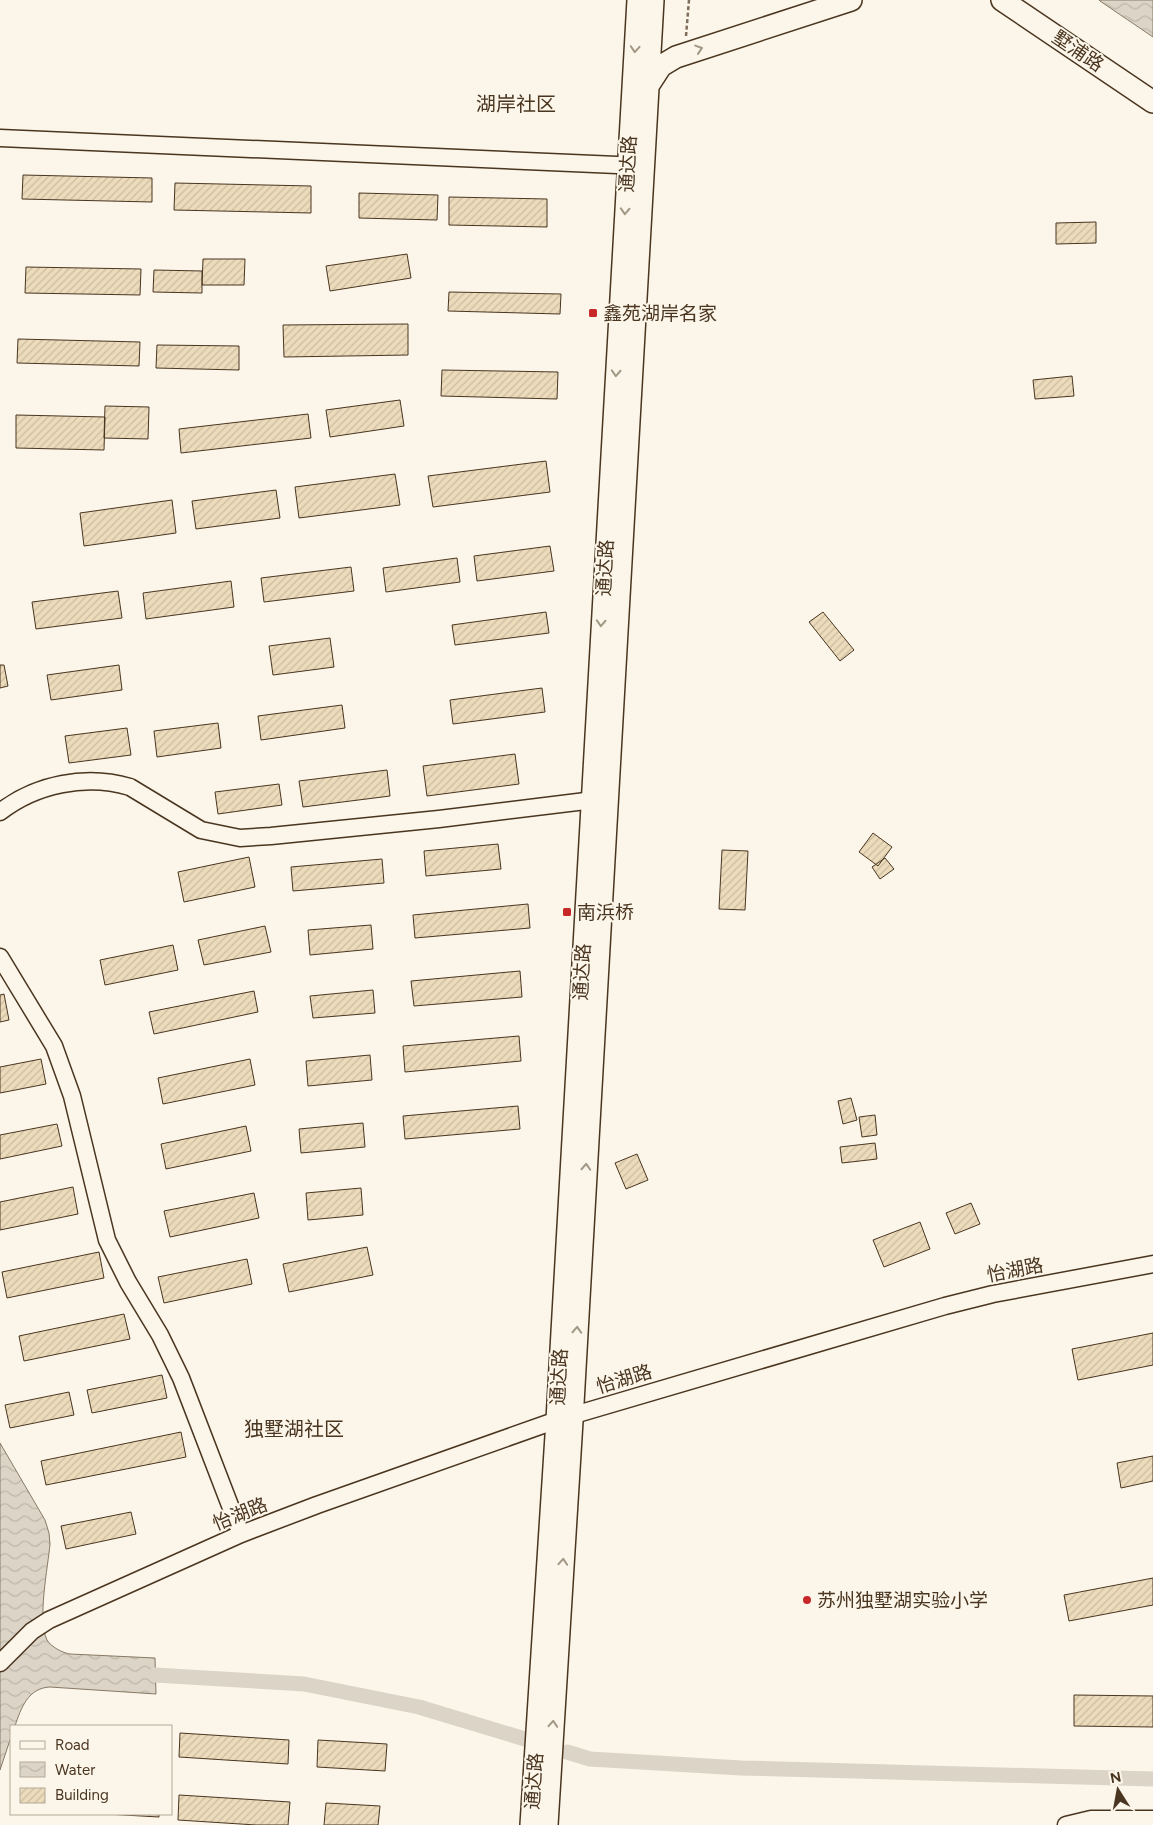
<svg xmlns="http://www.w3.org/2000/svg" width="1153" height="1825" font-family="Figtree,'Noto Sans SC',sans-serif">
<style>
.water{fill:url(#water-waves);stroke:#887966}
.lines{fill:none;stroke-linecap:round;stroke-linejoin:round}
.canal{stroke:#dcd4c6;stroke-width:15}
.building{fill:url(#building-hatch);stroke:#4a3520}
.minor-casing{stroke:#4a3520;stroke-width:19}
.major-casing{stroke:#4a3520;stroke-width:24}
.path{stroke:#7f6f5c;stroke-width:2.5;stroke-dasharray:4 2.5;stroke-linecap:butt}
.minor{stroke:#fbf6e9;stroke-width:16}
.major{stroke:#fbf6e9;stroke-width:21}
.oneway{stroke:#a29684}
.poi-dot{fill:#c62828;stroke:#fbf6e9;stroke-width:2}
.labels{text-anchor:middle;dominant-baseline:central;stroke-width:4;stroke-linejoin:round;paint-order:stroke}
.street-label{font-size:19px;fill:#4a3520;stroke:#fbf6e9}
.poi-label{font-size:19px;fill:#4a3520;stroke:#fbf6e9;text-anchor:start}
.neighbourhood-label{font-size:20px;fill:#4a3520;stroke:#fbf6e9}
</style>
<defs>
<pattern id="water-waves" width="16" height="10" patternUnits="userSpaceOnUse" patternTransform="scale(1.25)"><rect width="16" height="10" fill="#dcd4c6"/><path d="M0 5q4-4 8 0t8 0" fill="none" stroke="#beb7aa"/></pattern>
<pattern id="building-hatch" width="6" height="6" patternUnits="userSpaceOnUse" patternTransform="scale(1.25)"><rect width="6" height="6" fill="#ecdcbc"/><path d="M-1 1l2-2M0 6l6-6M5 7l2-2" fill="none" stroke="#ccbda1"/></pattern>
</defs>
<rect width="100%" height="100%" fill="#fbf6e9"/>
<!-- water -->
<path class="water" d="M 1099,0 L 1153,0 L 1153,37 L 1100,1 Z
M 0,1443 L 45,1520 L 49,1533 L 50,1544 C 48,1567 37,1620 47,1640 C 51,1647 63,1653 70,1654 L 155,1658 L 156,1694 L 50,1687 C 28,1688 21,1708 15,1726 L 11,1726 L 11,1737 L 0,1770 Z"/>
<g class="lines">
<!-- canal -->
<path class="canal" d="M 155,1675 L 304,1684 L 419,1707 L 525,1739
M 567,1752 L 590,1759 L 741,1768 L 1153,1779"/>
</g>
<!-- building -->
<path class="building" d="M 23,175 L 152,178 L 152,202 L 22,199 Z
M 175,183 L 311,186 L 311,213 L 174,210 Z
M 359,193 L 438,195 L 437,220 L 359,218 Z
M 449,197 L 547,199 L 547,227 L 449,225 Z
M 1096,222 L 1096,243 L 1056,244 L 1056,223 Z
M 407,254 L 411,278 L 330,291 L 326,266 Z
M 203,259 L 245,259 L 244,285 L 202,285 Z
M 26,267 L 141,269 L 140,295 L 25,293 Z
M 154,270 L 202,271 L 202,293 L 153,292 Z
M 449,292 L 561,294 L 560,314 L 448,311 Z
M 408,324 L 408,355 L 284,357 L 283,325 Z
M 18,339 L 140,342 L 139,366 L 17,363 Z
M 157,345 L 239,346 L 239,370 L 156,368 Z
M 442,370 L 558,372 L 557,399 L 441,396 Z
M 1072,376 L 1074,396 L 1035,399 L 1033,380 Z
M 400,400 L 404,426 L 330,437 L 326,410 Z
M 105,406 L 149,407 L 148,439 L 104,438 Z
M 308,414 L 311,438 L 181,453 L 179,429 Z
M 16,415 L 105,417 L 104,450 L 16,448 Z
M 546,461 L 550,492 L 433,507 L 428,476 Z
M 395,474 L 400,505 L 299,518 L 295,487 Z
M 276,490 L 280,518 L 196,529 L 192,501 Z
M 172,500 L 176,533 L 84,546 L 80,513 Z
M 550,546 L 554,571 L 477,581 L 474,556 Z
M 457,558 L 460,582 L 386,592 L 383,568 Z
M 351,567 L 354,591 L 264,602 L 261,578 Z
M 231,581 L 234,607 L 146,619 L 143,593 Z
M 118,591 L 122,618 L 36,629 L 32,602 Z
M 546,612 L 549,633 L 455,645 L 452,625 Z
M 823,612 L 854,650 L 840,661 L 809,622 Z
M 330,638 L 334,667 L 273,675 L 269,646 Z
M 0,665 L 4,665 L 8,686 L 0,688 Z
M 119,665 L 122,690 L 51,700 L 47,675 Z
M 542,688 L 545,712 L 453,724 L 450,700 Z
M 342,705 L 345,728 L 261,740 L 258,716 Z
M 218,723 L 221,748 L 157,757 L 154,731 Z
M 127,728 L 131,755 L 69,763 L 65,736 Z
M 515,754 L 519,784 L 427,796 L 423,766 Z
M 387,770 L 390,796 L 303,807 L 299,781 Z
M 279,784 L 282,805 L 218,814 L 215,792 Z
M 873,833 L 892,847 L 878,866 L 859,852 Z
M 498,844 L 501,869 L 426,876 L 424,851 Z
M 722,850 L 748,851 L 745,910 L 719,909 Z
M 249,857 L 255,887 L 184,902 L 178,872 Z
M 885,858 L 894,869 L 880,879 L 872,867 Z
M 382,859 L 384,883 L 293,891 L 291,867 Z
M 528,904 L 530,928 L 415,938 L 413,915 Z
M 371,925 L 373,949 L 310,955 L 308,930 Z
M 265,926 L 271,952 L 204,965 L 198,940 Z
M 173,945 L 178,970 L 105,985 L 100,960 Z
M 520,971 L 522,997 L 414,1006 L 411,981 Z
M 373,990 L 375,1013 L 313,1018 L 310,996 Z
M 254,991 L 258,1012 L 154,1034 L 149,1012 Z
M 4,994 L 9,1020 L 0,1022 L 0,995 Z
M 519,1036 L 521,1061 L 405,1072 L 403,1046 Z
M 370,1055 L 372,1080 L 308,1086 L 306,1061 Z
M 41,1059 L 46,1084 L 0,1093 L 0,1067 Z
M 250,1059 L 255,1085 L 163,1104 L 158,1078 Z
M 851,1098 L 857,1120 L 843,1124 L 838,1101 Z
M 518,1106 L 520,1129 L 405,1139 L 403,1116 Z
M 875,1115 L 877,1135 L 862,1137 L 859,1117 Z
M 363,1123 L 365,1147 L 301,1153 L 299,1129 Z
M 57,1124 L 62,1146 L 0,1159 L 0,1135 Z
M 246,1126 L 251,1151 L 166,1169 L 161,1144 Z
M 875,1143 L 877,1159 L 842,1163 L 840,1147 Z
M 637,1154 L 648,1180 L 626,1189 L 615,1163 Z
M 73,1187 L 78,1214 L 0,1230 L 0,1202 Z
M 361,1188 L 363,1215 L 308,1220 L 306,1193 Z
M 254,1193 L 259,1218 L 170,1237 L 164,1211 Z
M 971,1203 L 980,1224 L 955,1234 L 946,1213 Z
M 920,1222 L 930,1249 L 884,1267 L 873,1240 Z
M 367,1247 L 373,1275 L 289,1292 L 283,1264 Z
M 99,1252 L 104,1278 L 7,1298 L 2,1272 Z
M 247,1259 L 252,1284 L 164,1303 L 158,1277 Z
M 124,1314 L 130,1339 L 24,1361 L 19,1336 Z
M 1153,1333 L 1153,1365 L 1078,1380 L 1072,1349 Z
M 162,1375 L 167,1398 L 92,1413 L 87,1390 Z
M 69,1392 L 74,1415 L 10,1428 L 5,1405 Z
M 181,1432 L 186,1457 L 46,1485 L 41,1461 Z
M 1153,1456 L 1153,1481 L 1121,1488 L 1117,1463 Z
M 131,1512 L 136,1534 L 66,1549 L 61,1526 Z
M 1153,1578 L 1153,1605 L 1069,1621 L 1064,1595 Z
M 1074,1695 L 1153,1696 L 1153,1727 L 1074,1726 Z
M 180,1733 L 289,1740 L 288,1764 L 179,1757 Z
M 318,1740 L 387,1744 L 385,1771 L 317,1767 Z
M 179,1795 L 290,1802 L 288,1825 L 256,1825 L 178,1820 Z
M 326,1803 L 380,1806 L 378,1825 L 324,1825 Z
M 106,1814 L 159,1814 L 159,1817 Z"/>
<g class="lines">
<defs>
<path id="minor" d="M 0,138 L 640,166
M 0,812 C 36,784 86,774 130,787 L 201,830 L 240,838 L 271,836 L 439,819 L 602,799
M 0,957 L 54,1046 L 72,1096 L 107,1240 L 128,1282 L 160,1335 L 181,1378 L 241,1534
M 0,1663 L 32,1631 L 49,1620 L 241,1534 L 317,1505 L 557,1420 L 945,1306 L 993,1294 L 1153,1264
M 1066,1825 L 1091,1819 L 1153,1819"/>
<path id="major" d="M 1002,0 L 1153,102
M 648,86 L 661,66 L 676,57 L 851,0
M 531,1825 L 557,1420 L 638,0
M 547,1825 L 572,1421 L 653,0"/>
</defs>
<!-- minor casing -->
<use href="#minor" class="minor-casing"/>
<!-- major casing -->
<use href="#major" class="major-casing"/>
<!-- path -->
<path class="path" d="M 686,36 L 689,0"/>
<!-- minor -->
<use href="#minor" class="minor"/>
<!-- major -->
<use href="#major" class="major"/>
</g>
<!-- one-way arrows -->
<defs><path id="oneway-chevron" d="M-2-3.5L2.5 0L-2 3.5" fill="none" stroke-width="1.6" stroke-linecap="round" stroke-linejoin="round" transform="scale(1.25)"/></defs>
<g class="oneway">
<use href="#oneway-chevron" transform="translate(635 49) rotate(94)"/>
<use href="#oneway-chevron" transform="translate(699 49) rotate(-18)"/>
<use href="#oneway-chevron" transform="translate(625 211) rotate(93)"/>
<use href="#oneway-chevron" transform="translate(616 373) rotate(93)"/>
<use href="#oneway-chevron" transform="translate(601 623) rotate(93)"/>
<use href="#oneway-chevron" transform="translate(586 1167) rotate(-87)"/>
<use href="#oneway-chevron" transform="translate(577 1330) rotate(-87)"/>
<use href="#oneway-chevron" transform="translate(563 1562) rotate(-86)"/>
<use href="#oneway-chevron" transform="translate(553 1724) rotate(-86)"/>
</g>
<!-- markers -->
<g class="poi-dot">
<rect x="588" y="308" width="10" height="10" rx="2.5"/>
<rect x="562" y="907" width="10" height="10" rx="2.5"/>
<circle cx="807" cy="1600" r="5"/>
</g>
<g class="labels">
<!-- street labels -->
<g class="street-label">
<text transform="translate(1078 51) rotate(34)">墅浦路</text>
<text transform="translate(628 164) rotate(-87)">通达路</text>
<text transform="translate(605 568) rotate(-87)">通达路</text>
<text transform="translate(582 972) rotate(-87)">通达路</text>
<text transform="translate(1015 1270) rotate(-11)">怡湖路</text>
<text transform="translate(559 1377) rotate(-87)">通达路</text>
<text transform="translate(624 1379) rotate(-17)">怡湖路</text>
<text transform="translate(240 1514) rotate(-22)">怡湖路</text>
<text transform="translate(534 1781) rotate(-86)">通达路</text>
</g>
<!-- poi labels -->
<g class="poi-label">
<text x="603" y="313">鑫苑湖岸名家</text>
<text x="577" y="912">南浜桥</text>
<text x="817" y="1600">苏州独墅湖实验小学</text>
</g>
<!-- neighbourhood labels -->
<g class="neighbourhood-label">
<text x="516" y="104">湖岸社区</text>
<text x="294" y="1429">独墅湖社区</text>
</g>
</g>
<!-- legend -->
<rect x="10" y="1725" width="162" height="90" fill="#fbf6e9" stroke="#b4a999"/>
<rect x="20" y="1741" width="25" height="8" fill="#fbf6e9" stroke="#b4a999"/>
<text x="55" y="1750" font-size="15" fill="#4a3520">Road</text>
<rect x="20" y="1762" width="25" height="15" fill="url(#water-waves)" stroke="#b4a999"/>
<text x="55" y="1775" font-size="15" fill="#4a3520">Water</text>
<rect x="20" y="1788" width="25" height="15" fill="url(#building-hatch)" stroke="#b4a999"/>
<text x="55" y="1800" font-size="15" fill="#4a3520">Building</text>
<!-- north arrow -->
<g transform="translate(1118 1790) rotate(349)" stroke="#fbf6e9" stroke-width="4" paint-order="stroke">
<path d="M0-4L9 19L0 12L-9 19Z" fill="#4a3520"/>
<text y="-8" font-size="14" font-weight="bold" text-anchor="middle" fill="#4a3520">N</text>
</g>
</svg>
